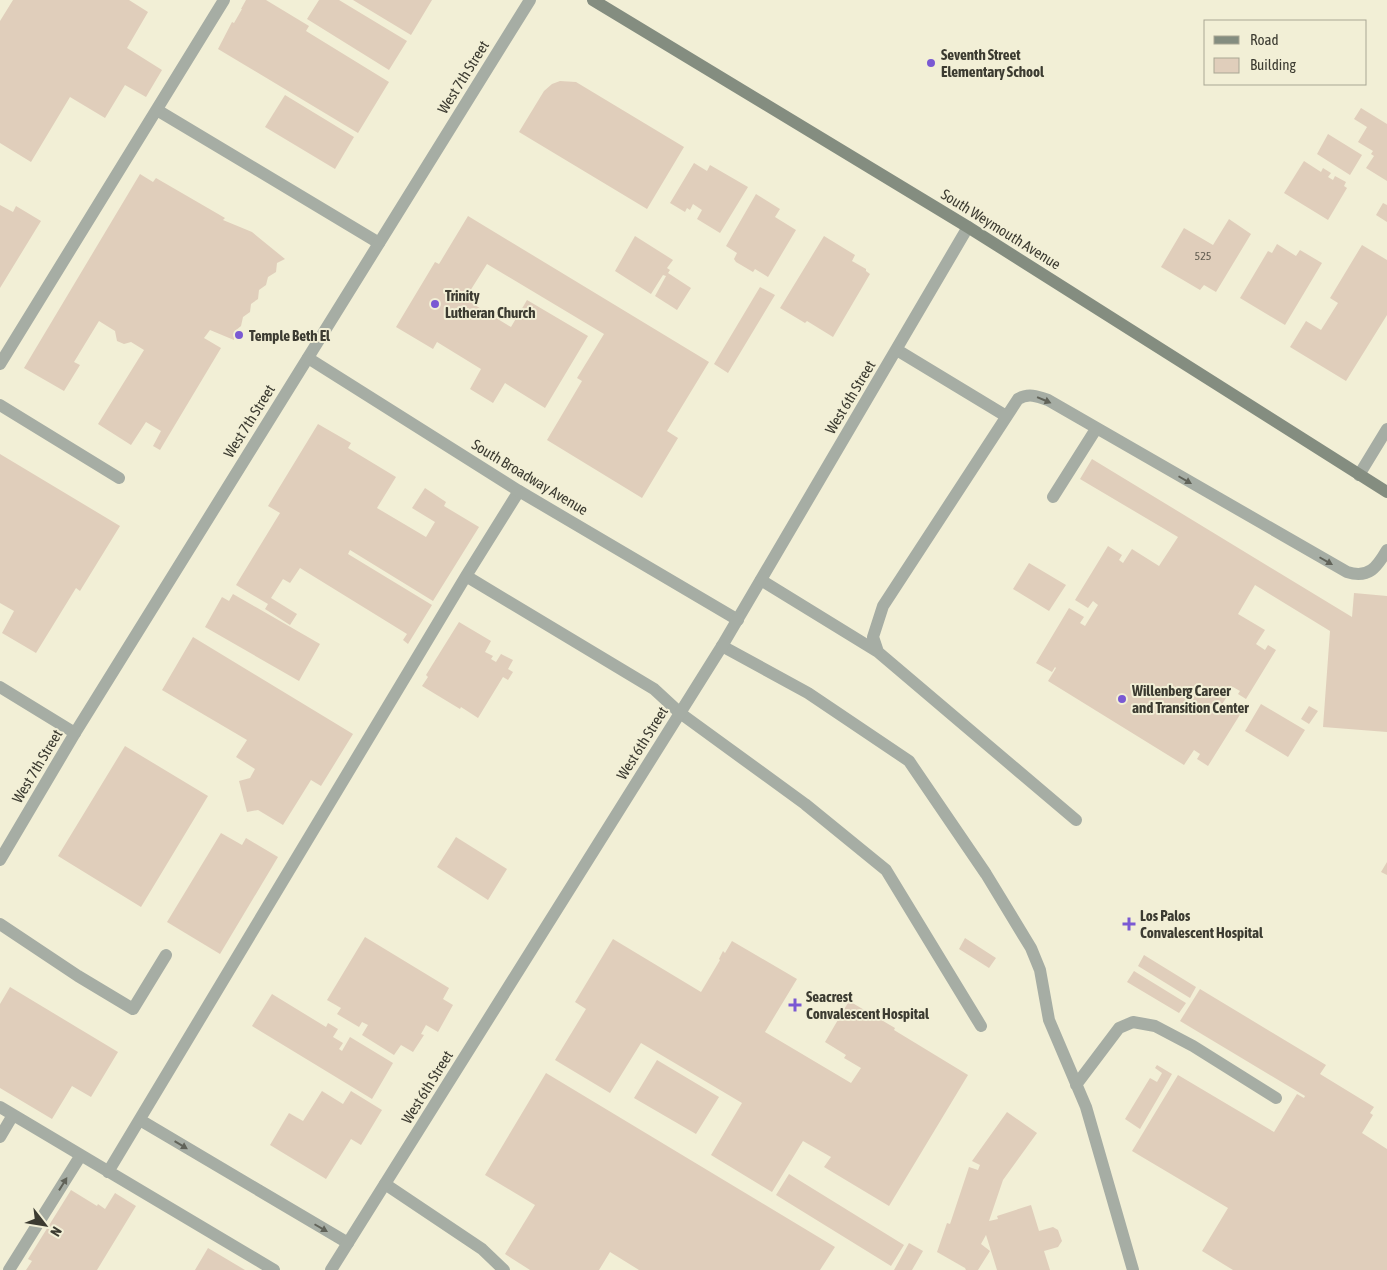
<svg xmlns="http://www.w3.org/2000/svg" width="1387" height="1270" font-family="'Asap Condensed',sans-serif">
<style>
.building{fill:#e0cebb}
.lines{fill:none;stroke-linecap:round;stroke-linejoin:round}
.service{stroke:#a6ada4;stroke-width:12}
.minor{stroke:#a6ada4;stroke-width:12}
.tertiary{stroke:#a6ada4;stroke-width:12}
.secondary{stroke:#848d80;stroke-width:12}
.oneway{fill:#616359}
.poi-dot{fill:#7a59d3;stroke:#f2efd6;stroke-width:2}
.labels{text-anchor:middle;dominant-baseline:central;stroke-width:4;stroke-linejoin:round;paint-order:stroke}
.number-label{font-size:12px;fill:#656054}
.poi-label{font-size:15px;font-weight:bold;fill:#3c3b31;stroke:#f2efd6;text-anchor:start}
.street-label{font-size:15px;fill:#3c3b31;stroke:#f2efd6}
</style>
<rect width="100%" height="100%" fill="#f2efd6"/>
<!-- building -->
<path class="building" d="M 13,0 L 129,0 L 148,12 L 127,48 L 162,70 L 146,97 L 125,85 L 105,118 L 70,97 L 31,162 L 0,143 L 0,21 Z
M 246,0 L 266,0 L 309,26 L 306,31 L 389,82 L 358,133 L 218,49 L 232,22 L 234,23 L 242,9 L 241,9 Z
M 319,0 L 339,0 L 407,41 L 389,70 L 307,19 Z
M 353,0 L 432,0 L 411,35 Z
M 560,81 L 576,82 L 684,147 L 647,209 L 519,132 L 544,91 L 552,84 Z
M 285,95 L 354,137 L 335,169 L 265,127 Z
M 1361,108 L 1387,124 L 1387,181 L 1366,168 L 1374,156 L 1371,154 L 1373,151 L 1358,142 L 1367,127 L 1354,119 Z
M 1328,134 L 1362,155 L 1350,175 L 1317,154 Z
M 1304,161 L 1321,172 L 1323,168 L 1331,173 L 1328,177 L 1333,180 L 1335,176 L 1346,182 L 1344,186 L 1347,188 L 1328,220 L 1284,193 Z
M 694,163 L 707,171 L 710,165 L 748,187 L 720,233 L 697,219 L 702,210 L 693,204 L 690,210 L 687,208 L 685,212 L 670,203 Z
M 140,174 L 153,182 L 156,178 L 225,218 L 223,220 L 252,232 L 285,259 L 277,263 L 276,272 L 268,277 L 266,285 L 259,290 L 258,299 L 251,304 L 250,312 L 243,317 L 241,326 L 235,331 L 234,340 L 210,330 L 204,338 L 221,348 L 160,450 L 153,446 L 161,431 L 146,422 L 131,445 L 98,424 L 144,350 L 131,342 L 124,344 L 117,341 L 115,331 L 99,321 L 74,362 L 80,365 L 64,391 L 24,368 Z
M 756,194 L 780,209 L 775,217 L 796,230 L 768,277 L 755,269 L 753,272 L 736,262 L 734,259 L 737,253 L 726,246 Z
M 1383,203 L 1387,205 L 1387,222 L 1376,215 Z
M 0,205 L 13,212 L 16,206 L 41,221 L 0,288 Z
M 468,216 L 709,362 L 667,431 L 678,438 L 642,498 L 547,440 L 582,381 L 577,378 L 604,334 L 487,264 L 465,299 L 511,327 L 527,300 L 588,336 L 545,408 L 505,383 L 493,403 L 470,389 L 481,369 L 437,342 L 433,349 L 396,327 L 435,262 L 439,264 Z
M 1229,219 L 1251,234 L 1216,292 L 1204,285 L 1200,290 L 1161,267 L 1184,228 L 1213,245 Z
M 635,236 L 673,260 L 667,268 L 670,270 L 668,273 L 691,288 L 677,310 L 655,296 L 666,276 L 663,275 L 651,294 L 615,271 Z
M 824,236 L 855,255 L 852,261 L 866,269 L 866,271 L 870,274 L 833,337 L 807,321 L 805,323 L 780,308 Z
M 1277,244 L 1296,256 L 1300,250 L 1322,263 L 1285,325 L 1240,298 L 1268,251 L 1272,253 Z
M 1362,245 L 1387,260 L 1387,315 L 1346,381 L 1290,347 L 1306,321 L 1321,330 L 1338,303 L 1330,298 Z
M 760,287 L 775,295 L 728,373 L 714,364 Z
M 318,424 L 351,443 L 348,448 L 396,477 L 377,508 L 426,537 L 435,522 L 412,508 L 425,488 L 446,502 L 444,506 L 479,527 L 433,601 L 350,550 L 348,554 L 432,605 L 408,644 L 403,640 L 407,634 L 300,568 L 290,583 L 283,579 L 271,598 L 297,614 L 290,625 L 265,609 L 268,604 L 236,585 L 280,513 L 268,506 Z
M 0,454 L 120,526 L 80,591 L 76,588 L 36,653 L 2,633 L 14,611 L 0,603 Z
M 1092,459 L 1352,617 L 1354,593 L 1387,596 L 1387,732 L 1323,727 L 1330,631 L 1255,585 L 1238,614 L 1265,630 L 1256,644 L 1265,650 L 1268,645 L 1276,650 L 1246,699 L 1238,694 L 1240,691 L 1233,687 L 1219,709 L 1225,713 L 1229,706 L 1241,713 L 1208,766 L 1197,759 L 1200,754 L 1194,750 L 1184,765 L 1048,681 L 1056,668 L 1055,667 L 1052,672 L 1036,663 L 1069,608 L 1084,617 L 1080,623 L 1085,626 L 1098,605 L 1093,601 L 1088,608 L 1075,600 L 1108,546 L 1122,555 L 1119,560 L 1123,563 L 1132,549 L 1159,566 L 1178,537 L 1080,479 Z
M 1029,563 L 1066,585 L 1049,611 L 1013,589 Z
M 233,594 L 320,644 L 299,681 L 205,627 L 222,597 L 229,601 Z
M 459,622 L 491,641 L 485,652 L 493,656 L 491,659 L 496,662 L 501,654 L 513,660 L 508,669 L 513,672 L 508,680 L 503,677 L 478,718 L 461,707 L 460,709 L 422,686 L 428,677 L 426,675 Z
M 193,637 L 353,734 L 321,786 L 311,780 L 283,825 L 258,810 L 247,812 L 239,781 L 250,778 L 255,769 L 236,757 L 247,740 L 162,690 Z
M 1261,704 L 1305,730 L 1288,757 L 1245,731 Z
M 1309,706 L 1318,711 L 1309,724 L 1301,719 Z
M 125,746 L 208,796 L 141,907 L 58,856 Z
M 221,833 L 242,845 L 246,838 L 278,857 L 220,954 L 167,922 Z
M 456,837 L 507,869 L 488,900 L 437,867 Z
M 1387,862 L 1387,875 L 1381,872 Z
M 365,937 L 449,988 L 443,999 L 453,1005 L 438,1032 L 426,1025 L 421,1034 L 424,1035 L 413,1052 L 401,1045 L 394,1055 L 362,1035 L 368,1025 L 362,1022 L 359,1027 L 337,1014 L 341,1008 L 327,1000 Z
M 965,938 L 996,958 L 989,968 L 959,949 Z
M 613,939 L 701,992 L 720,960 L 719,959 L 723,951 L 725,953 L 732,941 L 797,979 L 765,1032 L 851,1083 L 861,1068 L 844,1058 L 846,1055 L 825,1042 L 849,1001 L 895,1028 L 894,1030 L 968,1075 L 889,1206 L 824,1167 L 831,1157 L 803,1141 L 772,1192 L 711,1155 L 742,1103 L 641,1043 L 610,1093 L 555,1060 L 586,1009 L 575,1002 Z
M 1144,955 L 1196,987 L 1190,998 L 1138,966 Z
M 1134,971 L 1186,1003 L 1179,1013 L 1127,982 Z
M 10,987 L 118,1052 L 91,1097 L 72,1086 L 52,1119 L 0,1088 L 0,1004 Z
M 1200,989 L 1326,1065 L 1320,1074 L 1374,1107 L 1370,1113 L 1373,1115 L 1362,1133 L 1387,1149 L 1387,1270 L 1233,1270 L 1202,1251 L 1228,1208 L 1132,1151 L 1178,1075 L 1274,1132 L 1297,1094 L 1304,1098 L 1305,1096 L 1180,1021 Z
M 272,994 L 326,1027 L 328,1023 L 338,1029 L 333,1037 L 343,1043 L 339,1049 L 342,1051 L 350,1037 L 393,1063 L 372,1099 L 252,1026 Z
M 657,1060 L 719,1097 L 696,1134 L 634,1098 Z
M 1157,1065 L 1172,1074 L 1140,1129 L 1125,1119 L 1150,1078 L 1157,1082 L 1162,1073 L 1155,1068 Z
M 546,1073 L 835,1247 L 820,1270 L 639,1270 L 610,1252 L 599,1270 L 530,1270 L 505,1254 L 535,1205 L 485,1175 Z
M 322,1091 L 343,1104 L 351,1091 L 382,1110 L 361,1145 L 351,1139 L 326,1179 L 270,1145 L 289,1113 L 303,1121 Z
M 1007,1112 L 1037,1133 L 1003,1180 L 989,1221 L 998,1219 L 997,1216 L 1031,1205 L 1039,1231 L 1053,1227 L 1058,1230 L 1062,1241 L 1058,1247 L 1044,1251 L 1050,1270 L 997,1270 L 986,1235 L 981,1244 L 990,1251 L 978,1270 L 966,1270 L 965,1268 L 937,1252 L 947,1223 L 950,1224 L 969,1167 L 978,1170 L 980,1165 L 972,1161 Z
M 789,1174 L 904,1245 L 891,1266 L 776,1195 Z
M 71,1190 L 97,1206 L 98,1204 L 105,1209 L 115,1193 L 136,1206 L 97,1270 L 26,1270 L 32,1261 L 28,1259 Z
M 909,1243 L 923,1251 L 912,1270 L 894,1270 Z
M 208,1248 L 245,1270 L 195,1270 Z"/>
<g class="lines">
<!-- service -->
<path class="service" d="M 157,110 L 379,243
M 897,350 L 1006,416
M 0,364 L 224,0
M 0,405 L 119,478
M 1053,497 L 1096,429
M 466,576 L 654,689 L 680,713 L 805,804 L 886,870 L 981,1026
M 761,580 L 878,652
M 722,646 L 808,693 L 909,761 L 986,874 L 1031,948 L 1040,970 L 1049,1020 L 1086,1107 L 1133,1270
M 1076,820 L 878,652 L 873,637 L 883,606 L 1018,399 C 1028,393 1037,396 1048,400 L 1347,572 C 1369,579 1377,567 1387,550
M 0,924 L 78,976 L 133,1009 L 166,955
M 1076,1085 L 1119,1028 L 1133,1022 L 1155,1026 L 1193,1046 L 1276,1098
M 0,1107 L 274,1270
M 140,1120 L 348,1243
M 0,1137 L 13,1115
M 108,1172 L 466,576 L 519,491
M 385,1184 L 482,1249 L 504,1270
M 9,1270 L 81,1155"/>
<!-- minor -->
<path class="minor" d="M 308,358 L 519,491 L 738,620
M 1359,475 L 1387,429
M 0,687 L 75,733"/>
<!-- tertiary -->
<path class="tertiary" d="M 0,860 L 75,733 L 530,0
M 331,1270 L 722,646 L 968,227"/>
<!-- secondary -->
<path class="secondary" d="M 593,0 L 968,227 L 1387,492"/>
</g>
<!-- one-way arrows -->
<defs><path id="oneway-solid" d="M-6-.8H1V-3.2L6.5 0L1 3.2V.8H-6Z" transform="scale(1.25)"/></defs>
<g class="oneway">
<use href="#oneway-solid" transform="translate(1044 400) rotate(23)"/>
<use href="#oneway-solid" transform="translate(1185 480) rotate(30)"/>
<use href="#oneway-solid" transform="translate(1326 561) rotate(30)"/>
<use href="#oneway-solid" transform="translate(181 1145) rotate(31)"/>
<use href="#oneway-solid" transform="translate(63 1184) rotate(-58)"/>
<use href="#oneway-solid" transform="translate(321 1228) rotate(30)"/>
</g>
<!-- markers -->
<g class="poi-dot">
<circle cx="931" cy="63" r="5"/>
<circle cx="435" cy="304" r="5"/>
<circle cx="239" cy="335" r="5"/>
<circle cx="1122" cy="699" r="5"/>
<path d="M1126.5 916.5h5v5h5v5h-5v5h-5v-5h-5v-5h5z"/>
<path d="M792.5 997.5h5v5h5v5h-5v5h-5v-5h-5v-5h5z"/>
</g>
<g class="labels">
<!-- number labels -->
<g class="number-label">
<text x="1203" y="256">525</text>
</g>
<!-- poi labels -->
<g class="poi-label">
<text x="941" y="54">Seventh Street<tspan x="941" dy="17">Elementary School</tspan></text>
<text x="445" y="295">Trinity<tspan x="445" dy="17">Lutheran Church</tspan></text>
<text x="249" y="335">Temple Beth El</text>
<text x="1132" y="690">Willenberg Career<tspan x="1132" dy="17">and Transition Center</tspan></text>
<text x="1140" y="915">Los Palos<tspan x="1140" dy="17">Convalescent Hospital</tspan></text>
<text x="806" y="996">Seacrest<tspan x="806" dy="17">Convalescent Hospital</tspan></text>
</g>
<!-- street labels -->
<g class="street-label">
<text transform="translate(463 77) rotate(-58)">West 7th Street</text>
<text transform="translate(1001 229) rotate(32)">South Weymouth Avenue</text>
<text transform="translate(850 397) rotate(-59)">West 6th Street</text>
<text transform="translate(249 421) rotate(-58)">West 7th Street</text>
<text transform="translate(530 477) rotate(31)">South Broadway Avenue</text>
<text transform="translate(642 743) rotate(-58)">West 6th Street</text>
<text transform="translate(37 766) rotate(-59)">West 7th Street</text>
<text transform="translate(427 1087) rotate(-58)">West 6th Street</text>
</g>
</g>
<!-- legend -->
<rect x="1204" y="20" width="162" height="65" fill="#f2efd6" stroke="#a9a794"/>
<rect x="1214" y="36" width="25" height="8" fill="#848d80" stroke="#a9a794"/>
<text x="1250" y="45" font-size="15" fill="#3c3b31">Road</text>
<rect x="1214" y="58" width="25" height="15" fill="#e0cebb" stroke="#a9a794"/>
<text x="1250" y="70" font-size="15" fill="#3c3b31">Building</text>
<!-- north arrow -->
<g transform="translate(45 1225) rotate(121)" stroke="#f2efd6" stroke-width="4" paint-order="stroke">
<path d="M0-4L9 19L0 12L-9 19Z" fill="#3c3b31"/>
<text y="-8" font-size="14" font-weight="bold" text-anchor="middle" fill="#3c3b31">N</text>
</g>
</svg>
